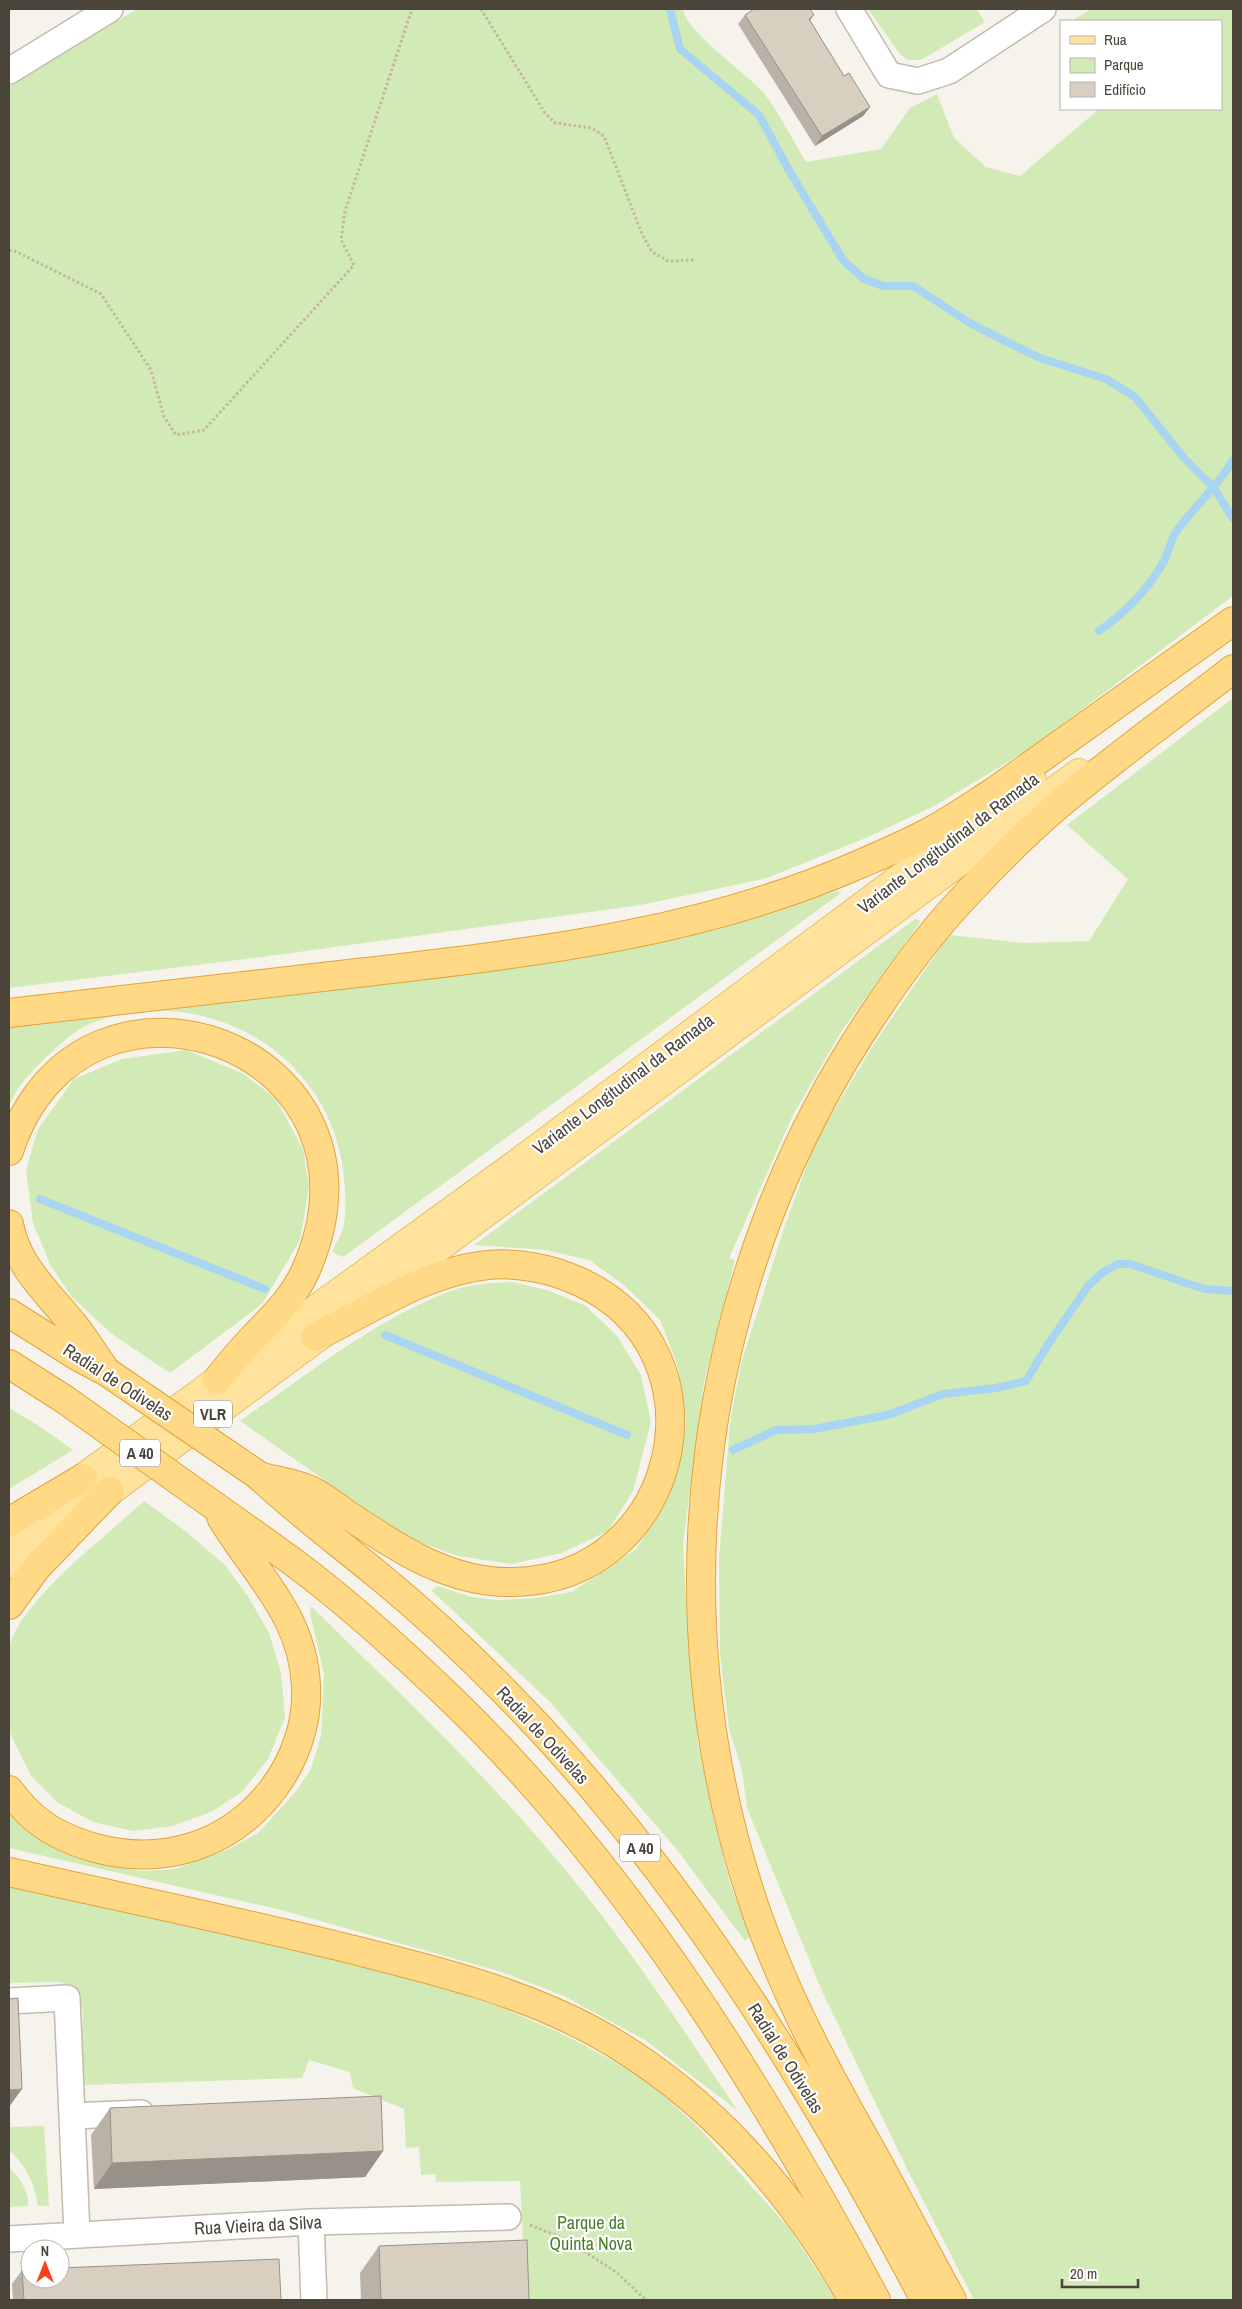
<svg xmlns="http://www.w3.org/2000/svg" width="1242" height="2309" font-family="'Archivo Narrow',sans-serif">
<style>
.green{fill:#d2eab5}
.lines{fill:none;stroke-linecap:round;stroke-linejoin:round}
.stream{stroke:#a9d4f2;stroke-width:8}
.minor-casing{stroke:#c2bbae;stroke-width:28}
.primary-casing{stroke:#e6c16a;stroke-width:30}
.trunk-casing{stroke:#e0a43c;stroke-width:30}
.path{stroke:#c4b79f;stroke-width:3;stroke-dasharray:2.5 2.5;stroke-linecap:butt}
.minor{stroke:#fff;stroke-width:25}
.primary{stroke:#ffe39c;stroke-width:28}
.trunk{stroke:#ffd985;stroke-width:28}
.trunk-bridge-casing{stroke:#e0a43c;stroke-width:30;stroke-linecap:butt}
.trunk-bridge{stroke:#ffd985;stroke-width:28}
.wall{fill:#bab2a6}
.shaded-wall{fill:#979187}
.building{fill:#d8cfc1;stroke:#979187}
.labels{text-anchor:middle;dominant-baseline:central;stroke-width:4.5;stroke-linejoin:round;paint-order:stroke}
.shield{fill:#fff;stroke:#817c74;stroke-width:1}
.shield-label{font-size:16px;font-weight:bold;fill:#4b4439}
.street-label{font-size:18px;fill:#4b4439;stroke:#fff}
.park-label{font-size:18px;fill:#4a7f2a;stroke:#fff}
</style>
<rect width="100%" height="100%" fill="#f6f3ec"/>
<!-- green -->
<path class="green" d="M 137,9 L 683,9 C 687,33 745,72 763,92 C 778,110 793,141 806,162 L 881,149 L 910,108 L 937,94 L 954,138 L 986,167 L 1020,176 L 1099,109 L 1221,109 L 1221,21 L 1071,21 L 1092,9 L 1233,9 L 1233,596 L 1028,750 L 936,805 L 868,837 L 767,878 L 641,905 L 262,957 L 9,988 L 9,87 Z
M 868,9 L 976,9 L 985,22 L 921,60 L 907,60 L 899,53 Z
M 1233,698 L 1233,2300 L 974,2300 L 907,2169 L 822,1991 L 747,1808 L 742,1770 L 729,1729 L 720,1654 L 719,1559 L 730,1424 L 741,1364 L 785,1225 L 817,1138 L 876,1041 L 949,935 L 1024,943 L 1089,941 L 1128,879 L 1067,825 Z
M 837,891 L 841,893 L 343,1257 L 332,1252 C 335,1245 340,1238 342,1231 C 348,1215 345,1181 342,1163 C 323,1046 195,980 87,1025 C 69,1033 35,1067 22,1083 C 16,1090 13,1099 9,1106 L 9,1023 L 425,973 L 737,923 Z
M 915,919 L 921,921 L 841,1032 L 793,1115 L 729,1258 L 735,1260 L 704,1382 L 683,1544 L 689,1654 L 698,1743 L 713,1817 L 730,1883 L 750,1936 L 745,1941 L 678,1851 L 549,1701 L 432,1591 L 437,1586 L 471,1597 L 496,1600 L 537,1598 L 571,1592 L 608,1569 L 636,1549 L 663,1509 L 678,1469 L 686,1423 L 677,1364 L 660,1320 L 624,1285 L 589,1260 L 546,1250 L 474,1245 Z
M 186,1050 L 242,1073 L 275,1098 L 303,1149 L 309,1187 L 300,1240 L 262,1304 L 170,1373 L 112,1334 L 71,1296 L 50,1264 L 33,1223 L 26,1170 L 38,1129 L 74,1079 L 122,1059 Z
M 512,1282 L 547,1290 L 586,1306 L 617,1336 L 641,1375 L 651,1422 L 633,1491 L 608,1531 L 562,1553 L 511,1564 L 458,1556 L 406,1537 L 240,1421 C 307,1375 374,1320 451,1291 C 470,1284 492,1283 512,1282 Z
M 9,1408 L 36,1424 L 73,1450 L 9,1489 Z
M 144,1501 L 184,1530 L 225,1565 L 249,1598 L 269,1633 L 281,1673 L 285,1717 L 268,1759 L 242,1792 L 211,1812 L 173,1826 L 133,1831 L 93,1822 L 57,1802 L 31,1776 L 9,1731 L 9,1649 C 18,1602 108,1535 144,1501 Z
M 311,1606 C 398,1692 489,1777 567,1872 C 630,1947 683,2030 738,2111 L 645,2040 L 564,1996 L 502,1972 L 281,1910 L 9,1848 L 9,1802 L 76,1854 L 99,1863 L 141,1871 L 176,1869 L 229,1849 L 258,1833 L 294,1794 L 311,1769 L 321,1736 L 324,1674 L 310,1613 Z
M 9,1886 L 409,1976 L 503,2008 L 567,2036 L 644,2078 L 700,2129 L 789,2228 L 836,2300 L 526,2300 L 520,2181 L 436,2182 L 435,2174 L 421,2175 L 419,2147 L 406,2148 L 404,2109 L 353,2088 L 350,2072 L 309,2060 L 302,2078 L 85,2085 L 80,2072 L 83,2011 L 76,1996 L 66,1984 L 58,1982 L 9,1983 Z
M 44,2126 L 49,2206 L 38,2206 C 35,2184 26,2165 9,2150 L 9,2127 Z
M 9,2168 C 20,2177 29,2191 28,2206 L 9,2207 Z"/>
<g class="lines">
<!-- stream -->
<path class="stream" d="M 670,9 L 680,49 L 759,115 L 790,172 L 843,260 L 864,279 L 883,286 L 913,286 L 970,323 L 1005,341 L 1040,358 L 1106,379 L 1135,397 L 1184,458 L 1214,488 L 1233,519
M 1099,631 C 1127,611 1147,591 1164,561 C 1169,551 1171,538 1178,529 C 1196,505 1218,486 1233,460
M 40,1199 L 265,1289
M 385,1335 L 627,1435
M 733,1450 L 776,1430 L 814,1429 L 888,1415 L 943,1394 L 996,1388 L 1026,1381 L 1049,1343 L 1088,1286 L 1103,1272 L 1118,1264 L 1130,1264 L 1204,1289 L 1233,1291"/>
<defs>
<path id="minor" d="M 849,9 L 889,75 L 918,81 L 949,71 L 1043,9
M 9,71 L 110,9
M 9,2001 L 67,1998 L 77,2235
M 72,2116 L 141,2113
M 311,2222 L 314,2300
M 9,2239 L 311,2222 L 508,2217"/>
<path id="primary" d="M 9,1537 L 83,1478 L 515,1165 L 1032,780
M 9,1564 L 110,1491 L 1079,773"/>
<path id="trunk" d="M 9,1013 C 128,1000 247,986 366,972 C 537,952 700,934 860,864 C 883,854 907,844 929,832 C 952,820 973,805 995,791 L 1233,621
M 9,1151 C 82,929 406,1048 305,1272 C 293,1298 274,1316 254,1337 C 241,1350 229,1365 217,1380
M 9,1224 C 16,1265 48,1293 73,1324 C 85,1339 95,1356 107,1372
M 9,1313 L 77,1356 L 101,1369
M 9,1364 L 64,1399
M 258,1475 C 296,1511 338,1542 378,1575 C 422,1611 465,1651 505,1692 C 679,1868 810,2082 925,2300
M 262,1477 C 278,1481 300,1484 314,1492 C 327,1499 339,1509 351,1517 C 400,1550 452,1584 514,1582 C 681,1579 731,1351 580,1282 C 552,1269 518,1262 488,1265 C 427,1271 370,1310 315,1337
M 216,1507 C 243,1526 270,1545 297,1565 C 351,1605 402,1652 451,1699 C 628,1870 760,2084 876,2300
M 9,1522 L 83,1478
M 9,1605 L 37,1567 L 110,1491
M 9,1790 C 14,1797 20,1804 26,1810 C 44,1829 70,1841 95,1848 C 163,1866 230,1846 273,1789 C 295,1760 308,1723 306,1686 C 303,1615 255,1574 221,1517
M 9,1872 C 120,1897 232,1920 342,1947 C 429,1969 516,1989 595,2032 C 706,2093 792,2191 853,2300
M 952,2300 C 926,2253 902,2206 876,2159 C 829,2076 785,1996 754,1905 C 653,1606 698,1273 875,1012 C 899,976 925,940 955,907 C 986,873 1019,839 1055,808 C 1112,759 1174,715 1233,669"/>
</defs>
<!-- minor casing -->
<use href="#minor" class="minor-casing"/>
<!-- primary casing -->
<use href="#primary" class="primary-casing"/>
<!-- trunk casing -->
<use href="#trunk" class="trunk-casing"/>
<!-- path -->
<path class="path" d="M 481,9 L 545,113 L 555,123 L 592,128 L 604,136 L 642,234 L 652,252 L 668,261 L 696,260
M 9,250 L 17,252 L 101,294 L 151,370 L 164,417 L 176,435 L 204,430 L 354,265 L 341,240 L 345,211 L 412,9
M 530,2225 L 565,2239 L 616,2272 L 646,2300"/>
<!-- minor -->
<use href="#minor" class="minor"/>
<!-- primary -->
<use href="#primary" class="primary"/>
<!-- trunk -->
<use href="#trunk" class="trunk"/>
<defs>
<path id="trunk-bridge" d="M 107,1372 L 258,1475
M 64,1399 L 216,1507"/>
</defs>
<!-- trunk-bridge casing -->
<use href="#trunk-bridge" class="trunk-bridge-casing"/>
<!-- trunk-bridge -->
<use href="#trunk-bridge" class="trunk-bridge"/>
</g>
<!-- wall -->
<path class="wall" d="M 745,15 L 814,15 L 810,21 L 844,76 L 870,107 L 863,116 L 815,146 L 738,24 Z
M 110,2108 L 383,2151 L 365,2177 L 94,2189 L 91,2135 Z
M 379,2246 L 529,2300 L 361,2300 L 360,2273 Z
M 22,2270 L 281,2300 L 13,2300 L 12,2284 Z"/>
<!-- shaded-wall -->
<path class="shaded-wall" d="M 870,107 L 863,116 L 815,146 L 822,136 Z
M 22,2089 L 9,2107 L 9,2090 Z
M 383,2151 L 365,2177 L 94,2189 L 112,2163 Z"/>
<!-- building -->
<path class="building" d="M 754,9 L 810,9 L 814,15 L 809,19 L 844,76 L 849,73 L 870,107 L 822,136 L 745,15 Z
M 18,1998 L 22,2089 L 9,2090 L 9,1999 Z
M 381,2096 L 383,2151 L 112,2163 L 110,2108 Z
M 527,2240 L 529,2300 L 381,2300 L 379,2246 Z
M 279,2259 L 281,2300 L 24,2300 L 22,2270 L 30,2269 L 30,2279 L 60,2279 L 60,2268 Z"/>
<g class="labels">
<!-- shield labels -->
<g class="shield">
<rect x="194" y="1400.5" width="38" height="27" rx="4"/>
<rect x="120" y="1439.5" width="40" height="27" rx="4"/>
<rect x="620" y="1834.5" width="40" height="27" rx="4"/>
</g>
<g class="shield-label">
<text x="213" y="1414">VLR</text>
<text x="140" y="1453">A 40</text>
<text x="640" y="1848">A 40</text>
</g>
<!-- street labels -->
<g class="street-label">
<text transform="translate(948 843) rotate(-37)">Variante Longitudinal da Ramada</text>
<text transform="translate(623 1084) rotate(-37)">Variante Longitudinal da Ramada</text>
<text transform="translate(118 1382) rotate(33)">Radial de Odivelas</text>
<text transform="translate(543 1735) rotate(47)">Radial de Odivelas</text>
<text transform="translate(786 2058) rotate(58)">Radial de Odivelas</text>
<text transform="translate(258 2225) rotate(-3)">Rua Vieira da Silva</text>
</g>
<!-- park labels -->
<g class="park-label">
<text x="591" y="2222">Parque da<tspan x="591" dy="21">Quinta Nova</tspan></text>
</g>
</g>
<!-- border -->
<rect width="1242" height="2309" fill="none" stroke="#4b4439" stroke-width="20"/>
<!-- legend -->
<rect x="1060" y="20" width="162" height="90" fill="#ffffff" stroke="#b7b4b0"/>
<rect x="1070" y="36" width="25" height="8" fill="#ffe39c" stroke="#b7b4b0"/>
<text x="1104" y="45" font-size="15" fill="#4b4439">Rua</text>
<rect x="1070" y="58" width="25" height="15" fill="#d2eab5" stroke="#b7b4b0"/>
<text x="1104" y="70" font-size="15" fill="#4b4439">Parque</text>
<rect x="1070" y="82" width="25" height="15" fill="#d8cfc1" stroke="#b7b4b0"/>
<text x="1104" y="95" font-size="15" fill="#4b4439">Edifício</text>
<!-- north arrow -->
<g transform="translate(45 2264)"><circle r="24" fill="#ffffff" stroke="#b7b4b0"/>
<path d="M0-4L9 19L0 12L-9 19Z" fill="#fc3f1d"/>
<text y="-8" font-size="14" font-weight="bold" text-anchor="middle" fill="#4b4439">N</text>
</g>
<!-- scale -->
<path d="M1062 2279v8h76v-8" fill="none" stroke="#4b4439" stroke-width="2.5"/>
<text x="1070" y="2279" font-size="15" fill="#4b4439" stroke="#ffffff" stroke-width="4" paint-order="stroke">20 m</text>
</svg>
